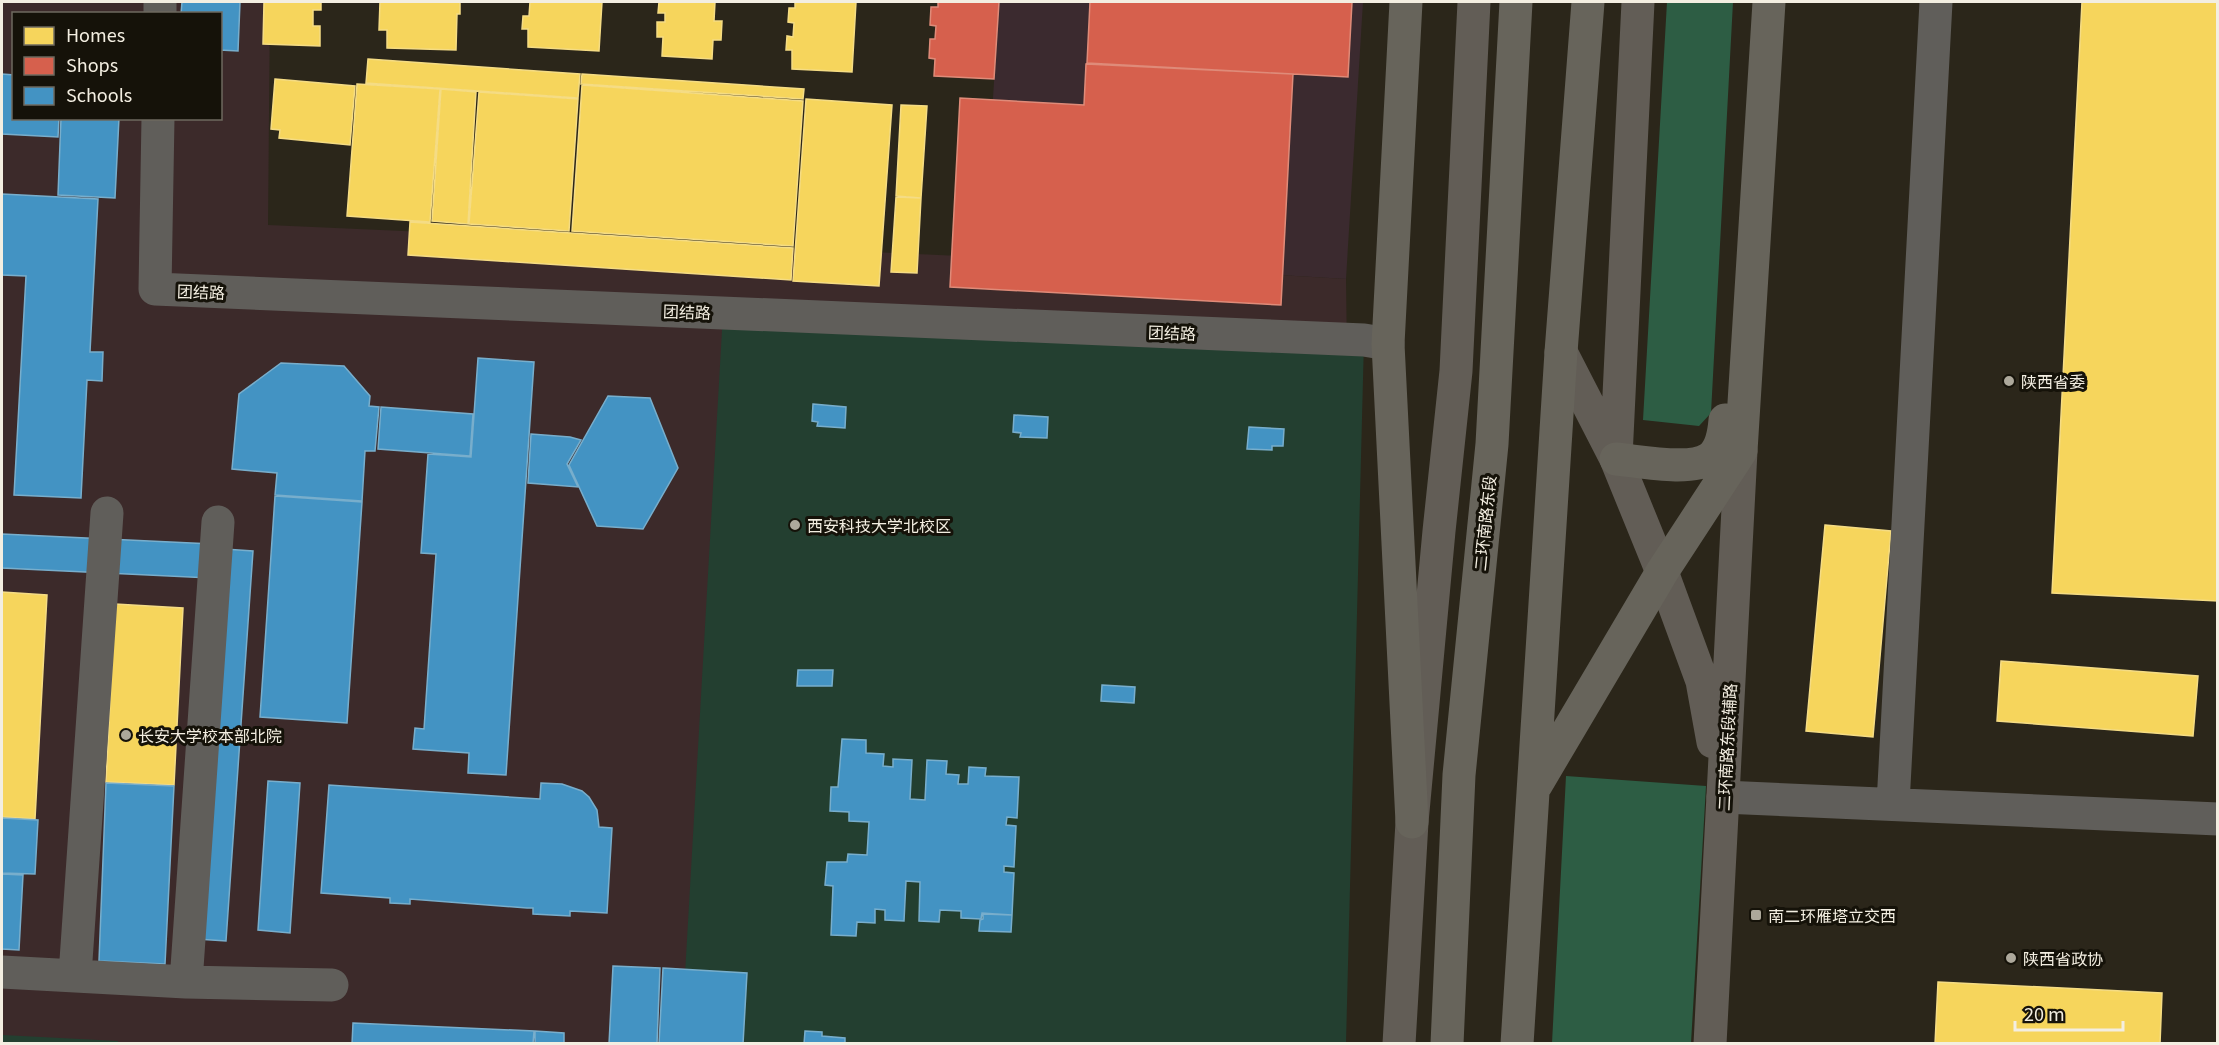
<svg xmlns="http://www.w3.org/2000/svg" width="2219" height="1045" font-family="Georgia,'Noto Sans SC',serif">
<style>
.commercial{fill:#3b2a2f}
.education{fill:#3c2a2a;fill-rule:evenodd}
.green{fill:#233f30}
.forest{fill:#2d5d44}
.homes{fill:#f6d55c;stroke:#f5dc84;stroke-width:1.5}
.shops{fill:#d6604d;stroke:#df8b79;stroke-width:1.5}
.schools{fill:#4393c3;stroke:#78aecc;stroke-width:1.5}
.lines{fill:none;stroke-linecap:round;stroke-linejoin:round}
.minor{stroke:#605e5a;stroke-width:33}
.major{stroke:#625d56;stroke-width:33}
.highway{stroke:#67645b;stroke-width:33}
.poi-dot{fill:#ada89b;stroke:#151209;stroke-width:2}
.labels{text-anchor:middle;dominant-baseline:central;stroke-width:6;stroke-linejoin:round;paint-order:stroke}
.street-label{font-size:16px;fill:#f3eee1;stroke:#151209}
.poi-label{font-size:16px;fill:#f3eee1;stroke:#151209;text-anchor:start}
</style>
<rect width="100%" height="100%" fill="#2b261a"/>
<!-- commercial -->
<path class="commercial" d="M 999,2 L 1363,2 L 1346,279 L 983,257 Z"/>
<!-- education -->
<path class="education" d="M 2,2 L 270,2 L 268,225 L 983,257 L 1346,279 L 1352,733 L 1344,1043 L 2,1044 ZM 14,14 L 220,14 L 220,118 L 14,118 Z"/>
<!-- green -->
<path class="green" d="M 723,313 L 1364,340 L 1346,1043 L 681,1044 Z
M 3,1035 L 118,1041 L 118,1043 L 2,1043 Z"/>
<!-- forest -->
<path class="forest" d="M 1667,2 L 1733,2 L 1711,413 L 1699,426 L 1643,420 Z
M 1566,776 L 1706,786 L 1691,1043 L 1552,1043 Z"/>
<!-- homes -->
<path class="homes" d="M 264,2 L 321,2 L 321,10 L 313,10 L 313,26 L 320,26 L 320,46 L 263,44 Z
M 380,2 L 460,2 L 460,14 L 457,14 L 456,50 L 387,48 L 387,30 L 379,30 Z
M 524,2 L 602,2 L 599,51 L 528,47 L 528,29 L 522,29 L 523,16 L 529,16 L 530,2 Z
M 659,2 L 715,2 L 714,21 L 722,21 L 721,40 L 713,40 L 712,59 L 662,56 L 663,37 L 657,37 L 657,22 L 665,22 L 665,13 L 658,13 Z
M 795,2 L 856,2 L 852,72 L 792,69 L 792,50 L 786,50 L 787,36 L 793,37 L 794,23 L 788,22 L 789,8 L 795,8 Z
M 2082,2 L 2218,2 L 2218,601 L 2052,593 Z
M 368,59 L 580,74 L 578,98 L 366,83 Z
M 582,74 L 804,89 L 803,99 L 581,84 Z
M 275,79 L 355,86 L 350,145 L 279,138 L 280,130 L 271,129 Z
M 357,84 L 440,89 L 430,222 L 347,216 Z
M 582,85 L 803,101 L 793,246 L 572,231 Z
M 441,89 L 476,92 L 468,224 L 432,221 Z
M 479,92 L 578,99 L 569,231 L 469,224 Z
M 806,99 L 892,105 L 879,286 L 793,281 Z
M 901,105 L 927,106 L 921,198 L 896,196 Z
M 896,197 L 921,198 L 917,273 L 891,272 Z
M 410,222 L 793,248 L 791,280 L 408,255 Z
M 1825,525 L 1891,531 L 1873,737 L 1806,731 Z
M 2,592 L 47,595 L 35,819 L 2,817 Z
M 115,604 L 183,608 L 174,785 L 106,782 Z
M 2001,661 L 2198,676 L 2193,736 L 1997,721 Z
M 1938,982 L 2162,993 L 2160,1044 L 1935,1044 Z"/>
<!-- shops -->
<path class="shops" d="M 938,2 L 999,2 L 994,79 L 934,76 L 935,59 L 929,58 L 930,39 L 935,39 L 936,26 L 930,25 L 931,7 L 938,7 Z
M 1090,2 L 1352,2 L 1348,77 L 1087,63 Z
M 1086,64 L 1293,74 L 1281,305 L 950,287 L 960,98 L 1084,105 Z"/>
<!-- schools -->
<path class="schools" d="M 182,2 L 240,2 L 238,51 L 220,50 L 220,14 L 181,14 Z
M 2,74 L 14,75 L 14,118 L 59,118 L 58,137 L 2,134 Z
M 61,118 L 119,118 L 115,198 L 58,195 Z
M 2,194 L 98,199 L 90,352 L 103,352 L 102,381 L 87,380 L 81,498 L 14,495 L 26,276 L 2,275 Z
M 478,358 L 534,362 L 506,775 L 468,773 L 469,753 L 413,749 L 415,728 L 424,729 L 436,554 L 421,553 L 428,454 L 471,457 Z
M 281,363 L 344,366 L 370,396 L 369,406 L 379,407 L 375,451 L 365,451 L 362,501 L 275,495 L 277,473 L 232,469 L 239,394 Z
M 608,396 L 650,398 L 678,468 L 643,529 L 597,526 L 569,465 Z
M 813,404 L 846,407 L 845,428 L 817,426 L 818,422 L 812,421 Z
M 381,407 L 473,414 L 470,456 L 378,449 Z
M 1014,415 L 1048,417 L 1047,438 L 1020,437 L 1021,433 L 1013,432 Z
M 1249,427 L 1284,429 L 1283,446 L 1272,446 L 1272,450 L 1247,449 Z
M 531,434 L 570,437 L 581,440 L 567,464 L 578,487 L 528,483 Z
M 275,496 L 362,502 L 347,723 L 260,717 Z
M 2,534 L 212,544 L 210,578 L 2,568 Z
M 224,549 L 253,551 L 226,941 L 197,939 Z
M 798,670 L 833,670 L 832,686 L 797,686 Z
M 1102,685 L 1135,687 L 1134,703 L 1101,701 Z
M 842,739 L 866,740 L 866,753 L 884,754 L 883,766 L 893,767 L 893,759 L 912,760 L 910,799 L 925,800 L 927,760 L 947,761 L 946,774 L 959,775 L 958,784 L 968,784 L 969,767 L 986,768 L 985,776 L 1019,777 L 1017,818 L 1007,817 L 1006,825 L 1016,826 L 1014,867 L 1004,866 L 1004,872 L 1014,873 L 1012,915 L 982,913 L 981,919 L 961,918 L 961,911 L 940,910 L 939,922 L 919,921 L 920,882 L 906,881 L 904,921 L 885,920 L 885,910 L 875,909 L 875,923 L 857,922 L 856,936 L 831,935 L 833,886 L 825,885 L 827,862 L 847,862 L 848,854 L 867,855 L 869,822 L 849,821 L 849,812 L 830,811 L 831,787 L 838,787 Z
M 268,781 L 300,783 L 290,933 L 258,930 Z
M 106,783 L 174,786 L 165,964 L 99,961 Z
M 541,783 L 562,784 L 582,791 L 589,797 L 597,810 L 599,827 L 612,828 L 607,913 L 570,911 L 570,916 L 533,914 L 533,908 L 527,908 L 410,899 L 410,904 L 390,903 L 390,898 L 321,893 L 329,785 L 540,799 Z
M 2,818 L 38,820 L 35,874 L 2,873 Z
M 2,874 L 23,875 L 19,950 L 2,949 Z
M 983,914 L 1012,915 L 1011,932 L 979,931 L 980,920 L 983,919 Z
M 613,966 L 660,968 L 657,1044 L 609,1044 Z
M 663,968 L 747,973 L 743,1044 L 659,1044 Z
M 353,1023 L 534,1031 L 533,1044 L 352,1044 Z
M 535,1031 L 564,1033 L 564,1044 L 535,1044 Z
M 805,1031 L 822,1032 L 822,1036 L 845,1038 L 845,1044 L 804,1044 Z"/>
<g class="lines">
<!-- minor -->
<path class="minor" d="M 160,14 L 160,2
M 158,118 L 155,289 L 1364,340 L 1388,344
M 1723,797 L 2218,819
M 1893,804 L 1936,2
M 2,972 L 186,982 L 332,985
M 75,975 L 107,513
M 186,982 L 218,522"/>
<!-- major -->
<path class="major" d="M 1561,352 L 1616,459 L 1662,572 L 1702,681 L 1713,742
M 1616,457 L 1638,2
M 1399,1044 L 1412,822 L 1439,531 L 1456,371 L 1474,2
M 1710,1044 L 1741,451"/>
<!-- highway -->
<path class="highway" d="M 1406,2 L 1388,344 L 1412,822
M 1616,459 C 1639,461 1691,472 1710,458 C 1721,450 1724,432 1725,420
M 1536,785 L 1662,572 L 1741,451 L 1769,2
M 1447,1044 L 1459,775 L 1492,444 L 1516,2
M 1517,1044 L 1561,352 L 1588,2"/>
</g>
<!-- markers -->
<g class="poi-dot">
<circle cx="2009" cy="381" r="6"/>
<circle cx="795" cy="525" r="6"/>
<circle cx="126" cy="735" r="6"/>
<rect x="1750" y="909" width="12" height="12" rx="3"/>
<circle cx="2011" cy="958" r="6"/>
</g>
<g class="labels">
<!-- street labels -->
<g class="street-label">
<text transform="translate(201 291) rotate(2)">团结路</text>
<text transform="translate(687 311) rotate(2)">团结路</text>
<text transform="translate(1172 332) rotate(2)">团结路</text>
<text transform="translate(1484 523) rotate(-84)">二环南路东段</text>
<text transform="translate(1726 747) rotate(-87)">二环南路东段辅路</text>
</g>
<!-- poi labels -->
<g class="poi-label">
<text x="2021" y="381">陕西省委</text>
<text x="807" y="525">西安科技大学北校区</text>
<text x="138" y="735">长安大学校本部北院</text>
<text x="1768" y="915">南二环雁塔立交西</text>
<text x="2023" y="958">陕西省政协</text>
</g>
</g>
<!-- border -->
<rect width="2219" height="1045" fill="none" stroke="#f3eee1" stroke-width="6"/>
<!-- legend -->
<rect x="12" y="12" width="210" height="108" fill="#151209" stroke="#6e6a5f" stroke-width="1.5"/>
<rect x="24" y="27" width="30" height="18" fill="#f6d55c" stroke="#6e6a5f" stroke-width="1.5"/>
<text x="66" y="42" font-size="18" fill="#f3eee1">Homes</text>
<rect x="24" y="57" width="30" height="18" fill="#d6604d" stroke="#6e6a5f" stroke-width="1.5"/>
<text x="66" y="72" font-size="18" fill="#f3eee1">Shops</text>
<rect x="24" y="87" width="30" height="18" fill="#4393c3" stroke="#6e6a5f" stroke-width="1.5"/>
<text x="66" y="102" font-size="18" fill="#f3eee1">Schools</text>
<!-- scale -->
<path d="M2015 1021v9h108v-9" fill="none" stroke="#f3eee1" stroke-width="3"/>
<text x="2024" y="1021" font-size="18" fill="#f3eee1" stroke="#151209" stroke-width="4.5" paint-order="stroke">20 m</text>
</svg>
